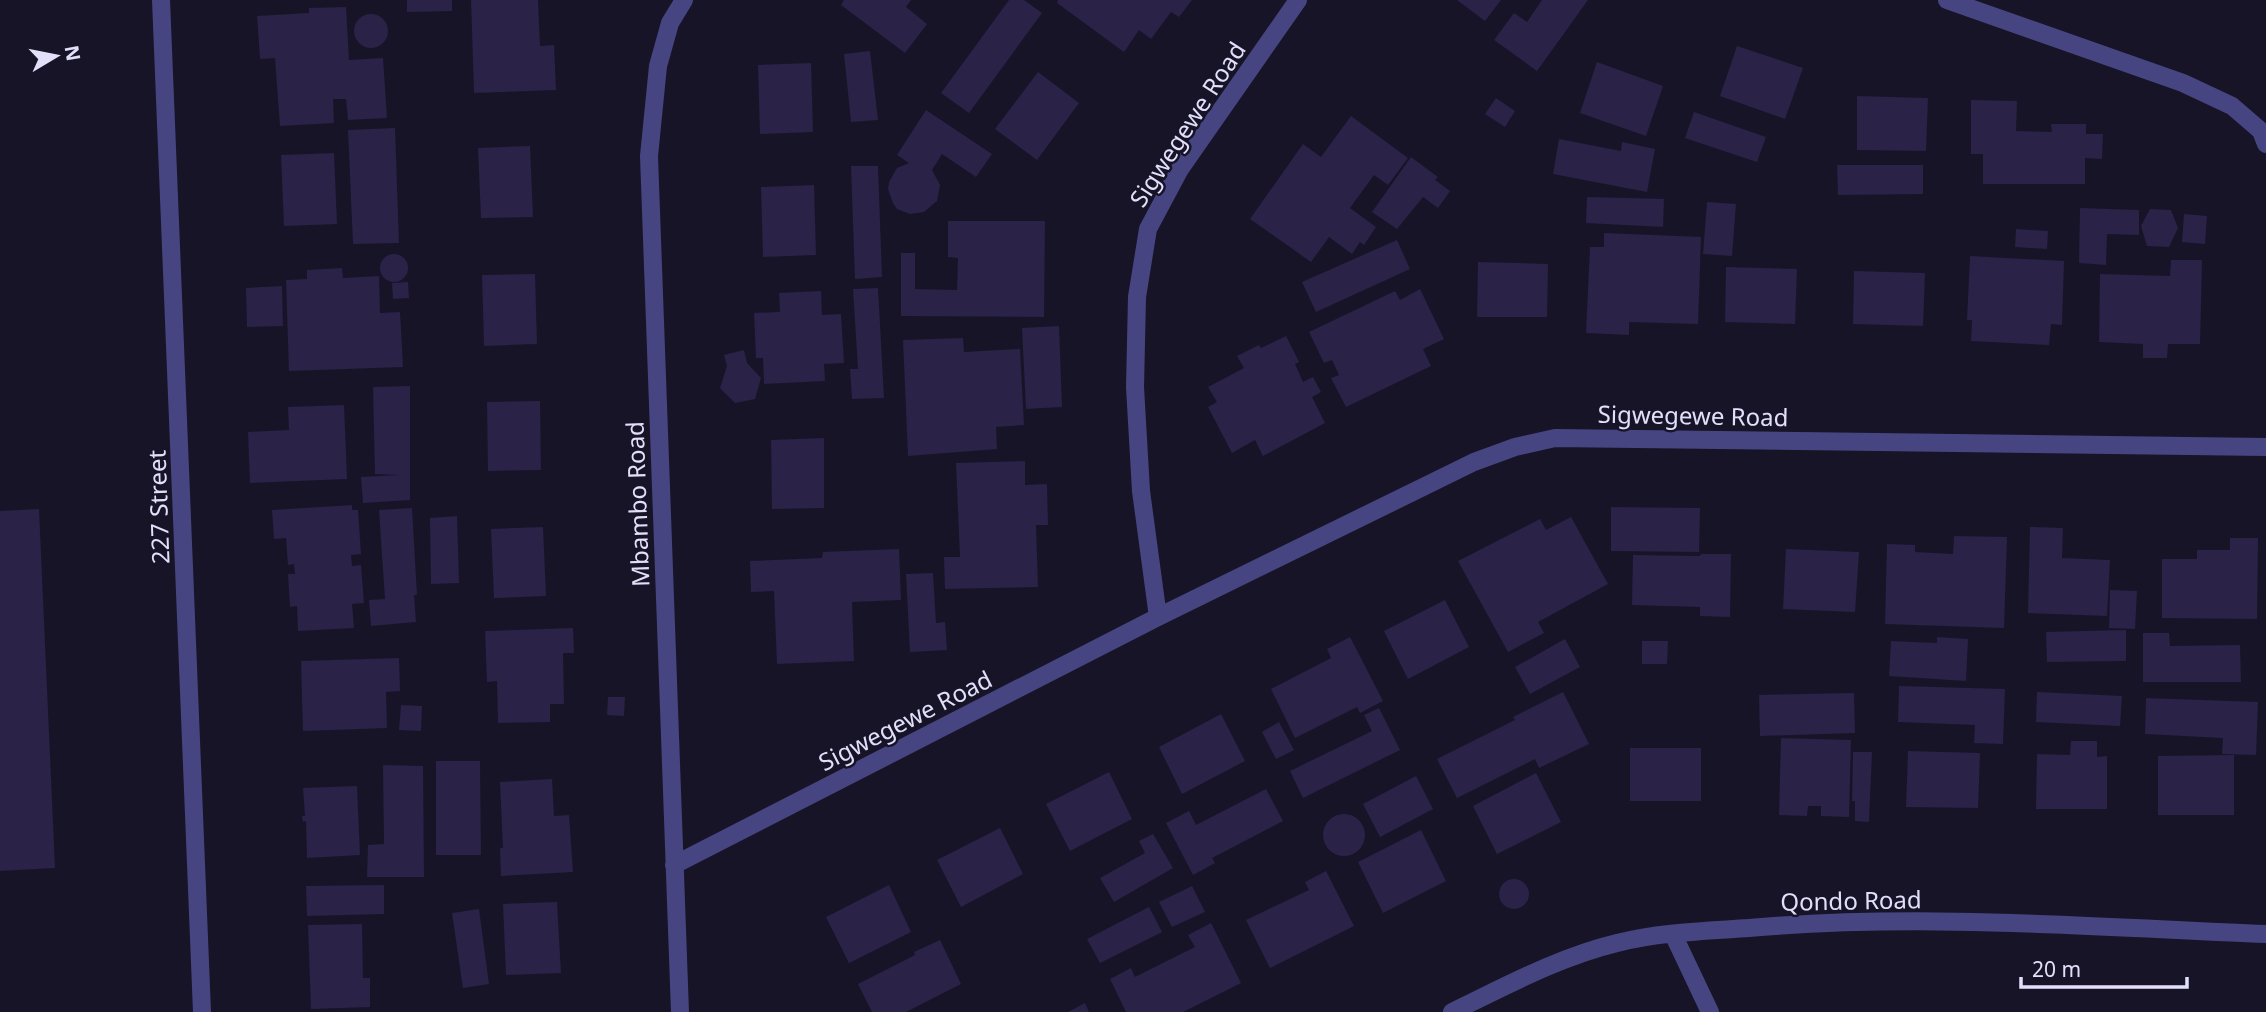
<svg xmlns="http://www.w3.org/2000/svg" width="2266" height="1012" font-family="'Noto Sans',sans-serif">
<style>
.building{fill:#2a2247}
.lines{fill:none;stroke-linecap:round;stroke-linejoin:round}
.minor{stroke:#474581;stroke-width:18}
.labels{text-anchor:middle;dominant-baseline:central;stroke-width:5;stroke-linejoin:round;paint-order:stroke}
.street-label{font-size:24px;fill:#e2dffb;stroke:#171428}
</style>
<rect width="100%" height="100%" fill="#171428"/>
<!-- building -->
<path class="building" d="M 407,0 L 452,0 L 452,11 L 407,12 Z
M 471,0 L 538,0 L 540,46 L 554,45 L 556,90 L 474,93 Z
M 844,0 L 911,0 L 906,7 L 927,24 L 905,53 L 841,5 Z
M 1009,0 L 1024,0 L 1042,13 L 969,113 L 941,93 Z
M 1058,0 L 1192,0 L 1179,17 L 1171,12 L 1151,39 L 1139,30 L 1124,52 L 1057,3 Z
M 1457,0 L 1501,0 L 1485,21 Z
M 1542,0 L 1588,0 L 1537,71 L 1494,40 L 1514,13 L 1527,22 Z
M 346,7 L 349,60 L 383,58 L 387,118 L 348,120 L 346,99 L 333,99 L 334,123 L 280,126 L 275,58 L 260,59 L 257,16 L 309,13 L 309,8 Z
M354 31a17 17 0 1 1 34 0a17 17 0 1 1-34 0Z
M 1737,46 L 1803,68 L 1785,119 L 1720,96 Z
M 870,51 L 878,120 L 851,122 L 844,54 Z
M 1597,62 L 1663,86 L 1646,136 L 1580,113 Z
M 811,63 L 813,132 L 760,134 L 758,65 Z
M 1038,72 L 1079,103 L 1037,160 L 995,129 Z
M 1857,96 L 1928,98 L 1926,151 L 1857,150 Z
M 1496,98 L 1515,111 L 1505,127 L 1485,114 Z
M 1971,100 L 2017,101 L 2016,131 L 2052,132 L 2051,124 L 2086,124 L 2086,134 L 2103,134 L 2102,159 L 2085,158 L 2085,184 L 1983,184 L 1983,154 L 1971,154 Z
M 926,110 L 992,154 L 976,177 L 942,154 L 932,170 L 940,185 L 937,201 L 924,212 L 910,214 L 897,209 L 893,203 L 888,189 L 889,182 L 897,168 L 909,163 L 897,155 Z
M 1694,112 L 1766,137 L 1757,162 L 1685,138 Z
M 1351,116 L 1408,158 L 1388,185 L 1374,175 L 1350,208 L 1376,227 L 1364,245 L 1360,242 L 1352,254 L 1329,237 L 1311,262 L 1250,219 L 1303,144 L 1321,157 Z
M 395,128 L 399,243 L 353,244 L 348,130 Z
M 1559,139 L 1621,151 L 1622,142 L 1655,149 L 1647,192 L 1553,174 Z
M 530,146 L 533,217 L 481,218 L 478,148 Z
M 334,153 L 337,224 L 284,226 L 281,155 Z
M 1411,157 L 1438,177 L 1435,180 L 1450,191 L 1438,208 L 1423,197 L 1397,229 L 1372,212 Z
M 1837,165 L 1923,165 L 1923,194 L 1838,195 Z
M 851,166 L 878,166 L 882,277 L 855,279 Z
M 814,185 L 816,255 L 763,257 L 761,187 Z
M 1587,197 L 1664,199 L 1663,227 L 1586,223 Z
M 1707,202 L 1736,204 L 1732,256 L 1703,254 Z
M 2080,208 L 2139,210 L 2139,235 L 2107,234 L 2106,265 L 2079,263 Z
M 2150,209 L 2171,210 L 2178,228 L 2169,247 L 2147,246 L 2141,226 Z
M 2184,214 L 2207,216 L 2205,244 L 2182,242 Z
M 948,221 L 1045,221 L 1044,317 L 901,316 L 901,253 L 915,253 L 915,289 L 957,290 L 958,258 L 948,257 Z
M 2016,229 L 2048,231 L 2047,249 L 2015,247 Z
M 1604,233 L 1701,237 L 1698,324 L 1629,322 L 1629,335 L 1586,333 L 1590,247 L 1604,247 Z
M 1397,240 L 1410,269 L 1316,312 L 1302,282 Z
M380 268a14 14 0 1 1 28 0a14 14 0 1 1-28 0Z
M 1970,256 L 2064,261 L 2062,325 L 2051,324 L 2049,345 L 1971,341 L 1972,320 L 1967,320 Z
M 2171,260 L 2202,260 L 2200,344 L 2168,344 L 2167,358 L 2143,358 L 2143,344 L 2099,342 L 2100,274 L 2170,276 Z
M 1478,262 L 1548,264 L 1547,317 L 1477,317 Z
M 1726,267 L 1797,269 L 1795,324 L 1725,322 Z
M 342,268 L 343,278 L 379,276 L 380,313 L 400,312 L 403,367 L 289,371 L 286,280 L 307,279 L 307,270 Z
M 1854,271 L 1925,273 L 1923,326 L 1853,324 Z
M 535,274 L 537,344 L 484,346 L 482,275 Z
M 408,282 L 409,298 L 393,299 L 392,283 Z
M 282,286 L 283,326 L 247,327 L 246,288 Z
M 878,288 L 884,398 L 852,399 L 850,369 L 858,369 L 853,289 Z
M 1420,289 L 1444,339 L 1423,349 L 1431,366 L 1346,407 L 1331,378 L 1339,375 L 1332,360 L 1324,363 L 1309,332 L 1395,291 L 1400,300 Z
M 821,291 L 822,315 L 841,314 L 844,363 L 824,364 L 825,381 L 764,384 L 763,358 L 756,358 L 754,313 L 780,312 L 779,293 Z
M 1059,326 L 1062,407 L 1026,409 L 1022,328 Z
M 1286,336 L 1299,362 L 1295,364 L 1303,382 L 1313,377 L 1321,392 L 1312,397 L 1325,423 L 1263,456 L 1255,440 L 1232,453 L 1208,407 L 1217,402 L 1208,387 L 1244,368 L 1237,356 L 1259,345 L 1261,348 Z
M 963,338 L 964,352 L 1020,349 L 1024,425 L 996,427 L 997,449 L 908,456 L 903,340 Z
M 744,350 L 747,363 L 761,378 L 755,399 L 735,403 L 720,388 L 727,366 L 724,355 Z
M 410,386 L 410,500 L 363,503 L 361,477 L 399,475 L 375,474 L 373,387 Z
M 540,401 L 541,470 L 488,471 L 487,402 Z
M 344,405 L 347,479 L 250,483 L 248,432 L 289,430 L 288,407 Z
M 824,438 L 824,508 L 772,509 L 771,440 Z
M 1025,461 L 1025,485 L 1047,484 L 1048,525 L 1036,525 L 1038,587 L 945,589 L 944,557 L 960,557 L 956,463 Z
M 352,505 L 352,510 L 358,510 L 361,554 L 351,555 L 352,566 L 361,565 L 364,603 L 352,604 L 354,628 L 298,631 L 297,606 L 290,607 L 288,574 L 295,574 L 294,564 L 288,565 L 286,538 L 274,539 L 272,510 Z
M 1611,507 L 1700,508 L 1699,552 L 1611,551 Z
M 412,508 L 417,595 L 414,595 L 416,622 L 371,626 L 369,600 L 385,599 L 379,510 Z
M 39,509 L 55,868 L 0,871 L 0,511 Z
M 457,516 L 459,583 L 431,584 L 430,518 Z
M 1571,517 L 1608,584 L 1538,622 L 1544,633 L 1508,652 L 1458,561 L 1540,519 L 1546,530 Z
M 543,527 L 546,596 L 494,598 L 491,529 Z
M 2030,527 L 2063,528 L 2062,558 L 2110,560 L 2107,616 L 2028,613 Z
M 1954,536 L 2007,537 L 2004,628 L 1885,624 L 1887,544 L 1915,545 L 1915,552 L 1953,554 Z
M 2230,538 L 2258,538 L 2257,619 L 2162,618 L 2162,559 L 2197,559 L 2197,550 L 2230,550 Z
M 899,549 L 901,600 L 852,602 L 854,661 L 777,664 L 774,591 L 751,592 L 750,561 L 822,558 L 823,552 Z
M 1786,549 L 1859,552 L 1855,612 L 1783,609 Z
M 1701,554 L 1731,554 L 1730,617 L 1700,616 L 1700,607 L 1632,605 L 1633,555 L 1700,556 Z
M 933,573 L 936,623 L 945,622 L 947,650 L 910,652 L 906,574 Z
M 2110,590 L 2137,591 L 2135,629 L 2109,628 Z
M 1445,600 L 1469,647 L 1408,679 L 1384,631 Z
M 573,628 L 574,653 L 563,653 L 564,704 L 550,704 L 550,722 L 498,723 L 497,681 L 487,682 L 485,631 Z
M 2126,630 L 2126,661 L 2047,662 L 2046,632 Z
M 2143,633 L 2169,633 L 2170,646 L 2240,645 L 2241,682 L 2143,682 Z
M 1350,637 L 1383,701 L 1360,713 L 1357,707 L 1295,738 L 1271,689 L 1331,658 L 1327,649 Z
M 1937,637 L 1968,639 L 1966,681 L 1889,676 L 1891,641 L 1937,643 Z
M 1565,639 L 1580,667 L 1530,694 L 1515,667 Z
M 1642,641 L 1668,641 L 1667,664 L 1642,664 Z
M 399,658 L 400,691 L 386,692 L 387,728 L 303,731 L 301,661 Z
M 1899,686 L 2005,689 L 2003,744 L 1974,743 L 1975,725 L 1898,722 Z
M 1563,692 L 1589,744 L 1539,768 L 1535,759 L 1457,798 L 1437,759 L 1515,720 L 1513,717 Z
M 2037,692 L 2122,696 L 2120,726 L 2036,722 Z
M 1854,693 L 1855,733 L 1760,736 L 1759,695 Z
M 608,697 L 625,697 L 624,716 L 607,715 Z
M 2146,698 L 2258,702 L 2256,755 L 2222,754 L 2223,738 L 2145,734 Z
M 401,705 L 422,706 L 421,731 L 399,730 Z
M 1379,708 L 1400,750 L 1303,798 L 1290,771 L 1372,731 L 1364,715 Z
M 1221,714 L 1245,761 L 1182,794 L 1159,747 Z
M 1279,722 L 1294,750 L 1276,759 L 1262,732 Z
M 1781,738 L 1851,740 L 1849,817 L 1821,816 L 1821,806 L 1808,806 L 1807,816 L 1779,815 Z
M 2071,741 L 2097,741 L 2097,757 L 2107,756 L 2107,809 L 2036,809 L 2037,754 L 2070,755 Z
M 1630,748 L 1701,748 L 1701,801 L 1630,801 Z
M 1908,751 L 1980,753 L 1978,808 L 1906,807 Z
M 1853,752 L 1872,752 L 1869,822 L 1855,821 L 1855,801 L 1852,801 Z
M 2234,755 L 2234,815 L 2158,815 L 2158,756 Z
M 436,761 L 480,761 L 481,855 L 436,855 Z
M 383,765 L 423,766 L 424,877 L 367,877 L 368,845 L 384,844 Z
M 1109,772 L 1132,819 L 1070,851 L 1046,804 Z
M 1536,773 L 1561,822 L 1497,854 L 1473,806 Z
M 1416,776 L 1433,809 L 1380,837 L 1363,804 Z
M 552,779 L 554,816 L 569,815 L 573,872 L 501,876 L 500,848 L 503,848 L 500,782 Z
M 357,786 L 360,855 L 307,858 L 306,821 L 303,822 L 302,816 L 305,816 L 303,788 Z
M 1266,789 L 1283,821 L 1212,858 L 1215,863 L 1193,875 L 1166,823 L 1189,811 L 1196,825 Z
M1323 835a21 21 0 1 1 42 0a21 21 0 1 1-42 0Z
M 1000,828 L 1023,874 L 961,907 L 937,860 Z
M 1421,830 L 1446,881 L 1383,913 L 1358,862 Z
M 1153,834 L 1173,868 L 1114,902 L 1100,878 L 1145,853 L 1139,841 Z
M 1326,871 L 1354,926 L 1270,968 L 1246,920 L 1309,890 L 1305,882 Z
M1499 894a15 15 0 1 1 30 0a15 15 0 1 1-30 0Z
M 384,885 L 384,914 L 307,916 L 306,886 Z
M 889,885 L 911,932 L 849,963 L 826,917 Z
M 1192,886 L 1205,912 L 1172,927 L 1159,902 Z
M 557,902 L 561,973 L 506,975 L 503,904 Z
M 1149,907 L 1162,932 L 1100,963 L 1087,939 Z
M 479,909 L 489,984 L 463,988 L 452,913 Z
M 1211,923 L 1241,983 L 1183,1012 L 1126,1012 L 1110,979 L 1131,968 L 1135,977 L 1195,947 L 1188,935 Z
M 362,924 L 363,978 L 370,978 L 370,1007 L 311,1009 L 308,925 Z
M 940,940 L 961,984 L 906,1012 L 872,1012 L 858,984 L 915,955 L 914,952 Z
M 1085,1003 L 1089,1012 L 1068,1012 Z"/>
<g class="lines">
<!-- minor -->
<path class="minor" d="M 161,0 L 202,1012
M 1947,0 L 2183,83 L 2232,106 L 2261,131 L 2266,144
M 1158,617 L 1141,491 L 1135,387 L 1137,297 L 1148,229 L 1180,169 L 1298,0
M 674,865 L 1158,617 L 1474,462 L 1515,447 L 1555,438 L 2266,447
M 1673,934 L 1710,1012
M 680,1012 L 649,156 L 658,66 L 670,23 L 684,0
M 1452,1012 C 1506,986 1559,957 1617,943 C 1660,932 1705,931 1749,928 C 1920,913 2094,927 2266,934"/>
</g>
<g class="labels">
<!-- street labels -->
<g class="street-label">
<text transform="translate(1187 124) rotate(-57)">Sigwegewe Road</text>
<text transform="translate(1693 415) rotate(1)">Sigwegewe Road</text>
<text transform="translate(637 504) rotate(-92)">Mbambo Road</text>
<text transform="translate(158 507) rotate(-92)">227 Street</text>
<text transform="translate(905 720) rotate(-27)">Sigwegewe Road</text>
<text transform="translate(1851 900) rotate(-1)">Qondo Road</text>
</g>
</g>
<!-- north arrow -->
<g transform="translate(56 56) rotate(80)" stroke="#171428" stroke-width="5" paint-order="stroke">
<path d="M0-5L12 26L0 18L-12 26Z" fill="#e2dffb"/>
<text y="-10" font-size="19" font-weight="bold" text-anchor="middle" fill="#e2dffb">N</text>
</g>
<!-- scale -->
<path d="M2021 977v10h166v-10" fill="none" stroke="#e2dffb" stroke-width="3.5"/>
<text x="2032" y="977" font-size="21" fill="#e2dffb" stroke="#171428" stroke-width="5" paint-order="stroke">20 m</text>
</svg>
